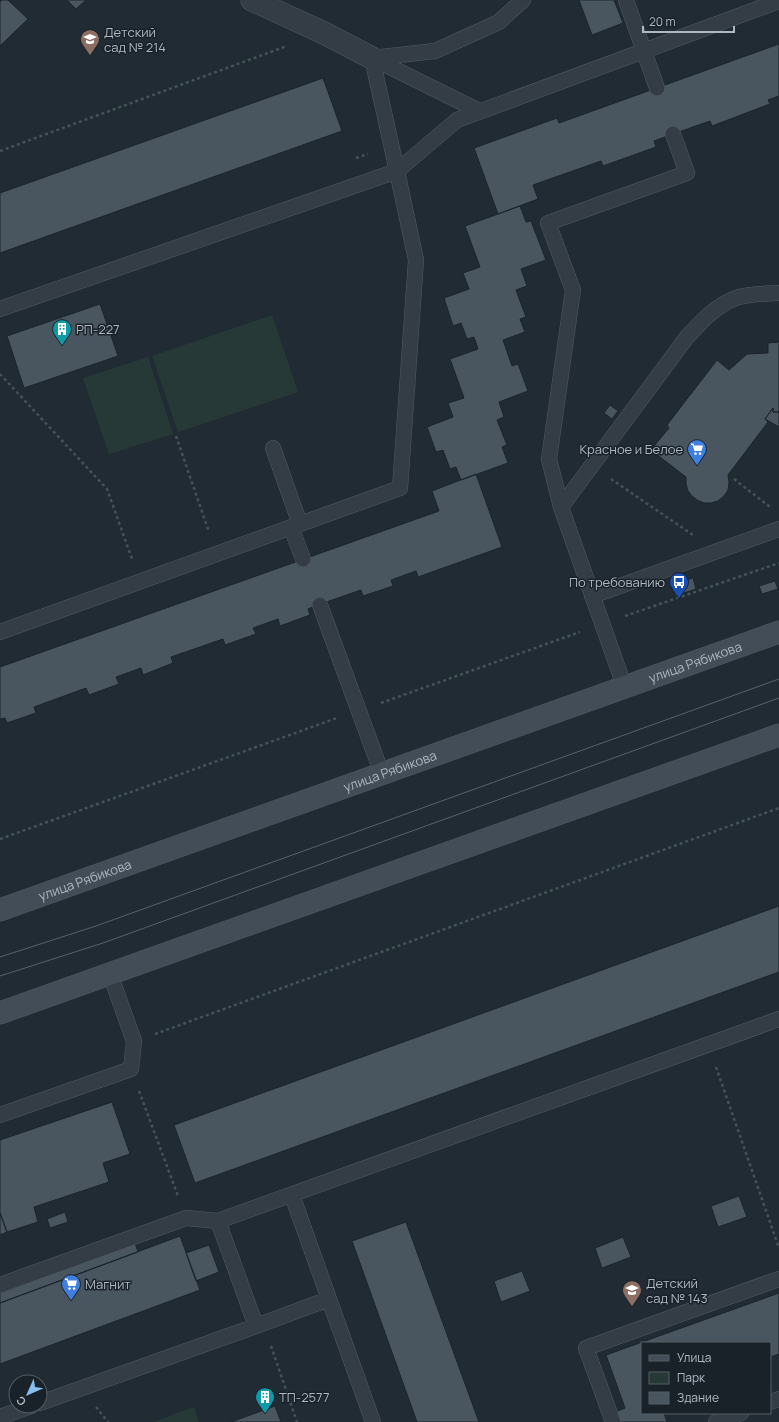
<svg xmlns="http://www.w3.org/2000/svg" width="779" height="1422" font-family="Manrope,sans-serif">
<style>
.green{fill:#263937}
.building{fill:#495660;stroke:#1c242b}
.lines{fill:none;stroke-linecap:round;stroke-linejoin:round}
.service-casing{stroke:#515b63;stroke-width:16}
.minor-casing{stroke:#515b63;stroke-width:23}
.secondary-casing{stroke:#515b63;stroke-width:23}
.path{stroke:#425454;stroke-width:2.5;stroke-dasharray:3 3;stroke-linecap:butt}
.service{stroke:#343d45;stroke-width:15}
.minor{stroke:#343d45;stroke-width:22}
.secondary{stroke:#424d58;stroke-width:22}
.tram{stroke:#56626c;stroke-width:1}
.labels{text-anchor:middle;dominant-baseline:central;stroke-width:3;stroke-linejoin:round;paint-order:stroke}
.poi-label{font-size:13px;fill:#aeb8c2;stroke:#1a2229;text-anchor:start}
.street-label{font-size:13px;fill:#aeb8c2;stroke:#1a2229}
</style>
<rect width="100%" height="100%" fill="#212b34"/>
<!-- green -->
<path class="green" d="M 272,315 L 298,392 L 178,432 L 152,356 Z
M 148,357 L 173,434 L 109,454 L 83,378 Z
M 194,1407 L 199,1422 L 153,1422 Z"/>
<!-- building -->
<path class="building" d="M 2,0 L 8,0 L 28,19 L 0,46 L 0,2 Z
M 67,0 L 86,0 L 76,9 Z
M 579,0 L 614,0 L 623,23 L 592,35 Z
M 779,44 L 779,96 L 768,100 L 770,104 L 712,126 L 710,121 L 673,134 L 654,141 L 656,147 L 603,166 L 601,161 L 533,185 L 538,199 L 498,214 L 474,148 L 557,118 L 559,123 Z
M 323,78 L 342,131 L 0,253 L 0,193 Z
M 520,206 L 526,222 L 531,221 L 546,260 L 521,269 L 527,286 L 516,290 L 526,317 L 520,319 L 525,332 L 503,340 L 512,366 L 518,364 L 528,391 L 499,402 L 504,417 L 497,420 L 507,445 L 502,447 L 508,463 L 461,480 L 456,467 L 450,469 L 443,450 L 436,452 L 427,427 L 453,417 L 448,403 L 464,398 L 450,359 L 478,349 L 474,337 L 467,339 L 461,323 L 453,326 L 444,298 L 469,289 L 463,273 L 480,267 L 465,226 Z
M 100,304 L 118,356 L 24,388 L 7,336 Z
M 779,342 L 779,412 L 773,412 L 773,408 L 765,419 L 768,422 L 728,475 L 729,482 L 728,490 L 724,496 L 718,501 L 711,503 L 704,503 L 697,500 L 692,496 L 688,491 L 686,484 L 686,477 L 656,454 L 654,446 L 669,428 L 667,425 L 717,360 L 729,370 L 747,354 L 768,353 L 768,343 Z
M 610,405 L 618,411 L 612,419 L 604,413 Z
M 773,408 L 773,412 L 779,412 L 779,427 L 765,419 Z
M 476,474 L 502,547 L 418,577 L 416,571 L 391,580 L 393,586 L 363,596 L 361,590 L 312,607 L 308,609 L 310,615 L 280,626 L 278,619 L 253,628 L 256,634 L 225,645 L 223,639 L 171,657 L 173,663 L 143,675 L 141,668 L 116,677 L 119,684 L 89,695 L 86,688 L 34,707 L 36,713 L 7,723 L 5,718 L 0,719 L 0,667 L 439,511 L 432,491 Z
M 693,578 L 696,589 L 675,596 L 671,585 Z
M 775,581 L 778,589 L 762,594 L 759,586 Z
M 779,906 L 779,972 L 195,1183 L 174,1125 Z
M 112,1102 L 130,1154 L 103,1163 L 109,1182 L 34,1207 L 38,1222 L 7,1232 L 0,1213 L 0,1140 Z
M 739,1196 L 747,1217 L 718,1227 L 711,1206 Z
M 65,1212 L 68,1222 L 50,1228 L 47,1219 Z
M 0,1213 L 7,1232 L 0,1235 Z
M 406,1222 L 479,1422 L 417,1422 L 352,1241 Z
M 180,1236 L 200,1290 L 0,1364 L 0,1303 Z
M 623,1237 L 631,1257 L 602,1268 L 595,1248 Z
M 135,1243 L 138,1252 L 0,1303 L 0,1293 Z
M 209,1245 L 219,1272 L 196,1281 L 186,1253 Z
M 522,1271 L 530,1291 L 501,1302 L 494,1281 Z
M 779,1293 L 779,1354 L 770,1357 L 770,1343 L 642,1343 L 642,1413 L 664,1413 L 667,1422 L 616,1422 L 613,1413 L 625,1408 L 606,1355 Z
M 275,1406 L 281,1422 L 231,1422 Z"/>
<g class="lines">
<defs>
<path id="service" d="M 626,0 L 657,88
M 372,58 L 479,111
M 0,309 L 397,171 L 372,58 L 435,51 L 499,22 L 523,0
M 273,448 L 300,524
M 561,507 L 549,459 L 573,290 L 548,223 L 687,173 L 673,134
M 291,527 L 303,559
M 592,596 L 779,529
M 320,605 L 382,774
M 0,632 L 400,488 L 416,260 L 397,171 L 457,120 L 779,1
M 625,688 L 561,507 L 687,337 C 701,322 716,305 736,298 C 749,293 765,294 779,293
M 0,1115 L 131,1069 L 134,1041 L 110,974
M 292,1195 L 329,1299
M 218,1221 L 256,1326 L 329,1299 L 373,1422
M 0,1285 L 186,1218 L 218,1221 L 779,1019
M 770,1402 L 779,1399
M 40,1403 L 256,1326
M 0,1417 L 31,1406
M 613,1422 L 586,1348 L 779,1279
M 716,1422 L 741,1413"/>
<path id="minor" d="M 252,0 L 324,33 L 372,58"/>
<g id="secondary">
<path id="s1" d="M 0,910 L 779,632"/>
<path d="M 0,1013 L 779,735"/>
</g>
</defs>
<!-- service casing -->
<use href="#service" class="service-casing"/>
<!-- minor casing -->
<use href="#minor" class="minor-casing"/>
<!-- secondary casing -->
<use href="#secondary" class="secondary-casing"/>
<!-- path -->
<path class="path" d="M 0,151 L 287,46
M 356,158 L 368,154
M 0,374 L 107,489 L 132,559
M 176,436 L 209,532
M 611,479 L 693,535
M 734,479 L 770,507
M 625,616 L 779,563
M 381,703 L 580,632
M 0,839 L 337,718
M 155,1034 L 779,808
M 716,1067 L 779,1248
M 139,1091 L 178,1196
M 271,1346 L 297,1422
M 96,1407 L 108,1422"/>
<!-- service -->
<use href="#service" class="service"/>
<!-- minor -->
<use href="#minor" class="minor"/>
<!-- secondary -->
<use href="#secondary" class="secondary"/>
<!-- tram -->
<path class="tram" d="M 0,957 L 96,926 L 779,679
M 0,976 L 103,943 L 779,698"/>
</g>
<!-- icons -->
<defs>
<symbol id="school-pin" viewBox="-11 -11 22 30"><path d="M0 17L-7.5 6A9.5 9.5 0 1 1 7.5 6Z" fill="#8d6e63" stroke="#1a2229"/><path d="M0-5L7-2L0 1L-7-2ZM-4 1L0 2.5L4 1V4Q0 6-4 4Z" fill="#fff"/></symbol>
<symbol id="building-pin" viewBox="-11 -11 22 30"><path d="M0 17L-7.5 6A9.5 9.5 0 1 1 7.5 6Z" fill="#0f9aa8" stroke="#1a2229"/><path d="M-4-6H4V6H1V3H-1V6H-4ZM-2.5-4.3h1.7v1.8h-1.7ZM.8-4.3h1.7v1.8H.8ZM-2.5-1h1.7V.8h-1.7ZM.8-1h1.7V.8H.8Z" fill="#fff"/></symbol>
<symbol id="supermarket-pin" viewBox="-11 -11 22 30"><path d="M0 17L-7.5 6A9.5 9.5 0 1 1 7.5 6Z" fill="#3f7fe0" stroke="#1a2229"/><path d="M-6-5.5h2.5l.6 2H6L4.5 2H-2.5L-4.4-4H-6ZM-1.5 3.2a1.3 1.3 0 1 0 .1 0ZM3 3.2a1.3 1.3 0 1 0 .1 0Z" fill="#fff"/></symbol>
<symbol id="bus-pin" viewBox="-11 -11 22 30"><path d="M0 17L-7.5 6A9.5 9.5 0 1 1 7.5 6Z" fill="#1a4fb4" stroke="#1a2229"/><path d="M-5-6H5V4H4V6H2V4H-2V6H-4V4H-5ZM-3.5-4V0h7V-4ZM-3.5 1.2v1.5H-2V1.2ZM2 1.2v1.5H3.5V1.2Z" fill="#fff"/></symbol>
</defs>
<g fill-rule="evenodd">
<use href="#school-pin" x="79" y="28" width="22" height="30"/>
<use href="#building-pin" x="51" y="318" width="22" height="30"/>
<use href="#supermarket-pin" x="686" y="438" width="22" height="30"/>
<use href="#bus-pin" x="668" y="571" width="22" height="30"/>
<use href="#supermarket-pin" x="60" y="1273" width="22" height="30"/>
<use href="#school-pin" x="621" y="1279" width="22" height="30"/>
<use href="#building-pin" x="254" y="1386" width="22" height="30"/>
</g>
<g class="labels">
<!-- poi labels -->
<g class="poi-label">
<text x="104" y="32">Детский<tspan x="104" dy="15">сад № 214</tspan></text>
<text x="76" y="329">РП-227</text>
<text x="683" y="449" text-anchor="end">Красное и Белое</text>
<text x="665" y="582" text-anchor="end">По требованию</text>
<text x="646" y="1283">Детский<tspan x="646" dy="15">сад № 143</tspan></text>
<text x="85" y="1284">Магнит</text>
<text x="279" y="1397">ТП-2577</text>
</g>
<!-- street labels -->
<g class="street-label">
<text stroke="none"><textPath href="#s1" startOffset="738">улица Рябикова</textPath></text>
<text stroke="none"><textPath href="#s1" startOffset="414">улица Рябикова</textPath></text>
<text stroke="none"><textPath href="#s1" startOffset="90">улица Рябикова</textPath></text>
</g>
</g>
<!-- legend -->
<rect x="641" y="1342" width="130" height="72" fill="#1a2229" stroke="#555e66"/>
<rect x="649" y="1355" width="20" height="6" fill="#424d58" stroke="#555e66"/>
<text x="677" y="1362" font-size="12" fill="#aeb8c2">Улица</text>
<rect x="649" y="1372" width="20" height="12" fill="#263937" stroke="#555e66"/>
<text x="677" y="1382" font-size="12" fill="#aeb8c2">Парк</text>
<rect x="649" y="1392" width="20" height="12" fill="#495660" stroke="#555e66"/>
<text x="677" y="1402" font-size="12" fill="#aeb8c2">Здание</text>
<!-- north arrow -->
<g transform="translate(28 1394) rotate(225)"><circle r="19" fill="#1a2229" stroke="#555e66"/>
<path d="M0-3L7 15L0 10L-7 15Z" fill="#87bcee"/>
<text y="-6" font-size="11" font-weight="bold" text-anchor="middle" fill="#aeb8c2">С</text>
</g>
<!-- scale -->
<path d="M643 26v6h91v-6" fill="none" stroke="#aeb8c2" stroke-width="2"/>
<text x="649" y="26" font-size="12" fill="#aeb8c2" stroke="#1a2229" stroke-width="3" paint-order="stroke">20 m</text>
</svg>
